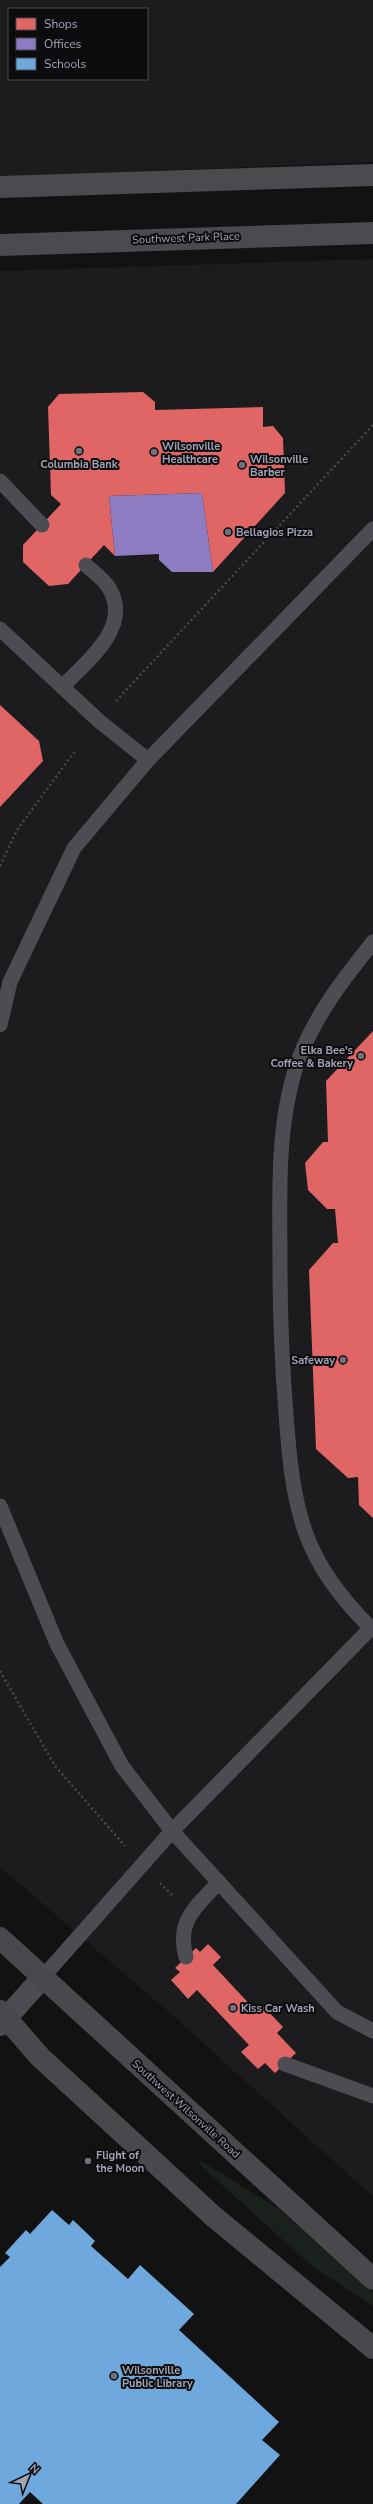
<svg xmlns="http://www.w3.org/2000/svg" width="373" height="2504" font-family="'Nunito Sans',sans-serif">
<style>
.built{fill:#1c1c1e;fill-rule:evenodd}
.green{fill:#1a211c}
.shops{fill:#e06666}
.offices{fill:#8e7cc3}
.schools{fill:#6fa8dc}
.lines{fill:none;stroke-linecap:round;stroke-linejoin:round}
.path{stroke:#47484d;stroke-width:2.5;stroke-dasharray:2 3;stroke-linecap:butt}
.lane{stroke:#4c4c52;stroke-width:15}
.street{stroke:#4c4c52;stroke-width:22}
.secondary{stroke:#4a4a4f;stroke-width:22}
.primary{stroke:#48484d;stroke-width:22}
.poi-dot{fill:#6f717c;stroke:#0c0c0e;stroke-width:1.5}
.labels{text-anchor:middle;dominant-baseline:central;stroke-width:4;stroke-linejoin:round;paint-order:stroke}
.street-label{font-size:11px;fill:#a1a4b5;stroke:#0c0c0e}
.poi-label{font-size:11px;font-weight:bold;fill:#a1a4b5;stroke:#0c0c0e;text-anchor:start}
</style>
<rect width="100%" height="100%" fill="#121212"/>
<!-- built -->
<path class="built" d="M 0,0 L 373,0 L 373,162 L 0,177 ZM 9,9 L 147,9 L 147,79 L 9,79 Z
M 373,259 L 373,2197 L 169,2012 L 0,1867 L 0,271 Z"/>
<!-- green -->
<path class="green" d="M 200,2160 L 279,2209 L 373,2293 L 373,2306 L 313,2267 L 201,2166 Z"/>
<!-- shops -->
<path class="shops" d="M 143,392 L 155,402 L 155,410 L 263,407 L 263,427 L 273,426 L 283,438 L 285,493 L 213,572 L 202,493 L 109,496 L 115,556 L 104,545 L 68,584 L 49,586 L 23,562 L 23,545 L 61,504 L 51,495 L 48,407 L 59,394 Z
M 0,705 L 39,741 L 43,761 L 0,807 Z
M 373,1031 L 373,1518 L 359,1505 L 358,1477 L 348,1478 L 316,1449 L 309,1270 L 333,1243 L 338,1243 L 335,1209 L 327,1209 L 308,1190 L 305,1163 L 323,1142 L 328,1142 L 326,1081 Z
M 208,1944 L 221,1957 L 213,1965 L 255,2010 L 262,2005 L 283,2027 L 277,2033 L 296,2053 L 275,2073 L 265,2063 L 258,2069 L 241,2052 L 249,2045 L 197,1990 L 188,1999 L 171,1980 L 180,1972 L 175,1968 L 196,1948 L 200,1952 Z"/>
<!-- offices -->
<path class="offices" d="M 202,493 L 213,572 L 172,572 L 159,560 L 159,554 L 115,556 L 109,496 Z"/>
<!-- schools -->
<path class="schools" d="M 52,2210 L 69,2225 L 73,2220 L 95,2241 L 91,2246 L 128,2279 L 140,2265 L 194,2314 L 179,2330 L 279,2422 L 262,2440 L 280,2455 L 236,2504 L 43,2504 L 30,2492 L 19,2504 L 0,2504 L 0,2267 L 10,2257 L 5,2253 L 26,2230 L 30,2234 Z"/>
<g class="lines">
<!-- path -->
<path class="path" d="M 116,701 L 373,425
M 0,866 L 17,830 L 75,751
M 0,1671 L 55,1766 L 125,1846
M 160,1883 L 173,1896"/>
<!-- lane -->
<path class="lane" d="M 0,481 L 42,525
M 0,629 L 99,721 L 148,760
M 62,687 C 86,662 133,627 109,588 C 104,579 93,572 86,565
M 373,942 C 342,981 312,1019 296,1067 C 276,1130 280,1200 280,1266 C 280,1315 282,1364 286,1414 C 289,1454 292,1495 306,1534 C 320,1572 344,1602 373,1630
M 0,1025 L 10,982 L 74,848 L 148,760 L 373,529
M 0,1506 L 57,1644 L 122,1766 L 172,1831 L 337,2012 L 373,2031
M 186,1957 C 176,1921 196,1907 219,1882
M 43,1977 L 172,1831 L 371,1628
M 285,2064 L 373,2096"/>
<!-- street -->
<path class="street" d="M 0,2025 L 43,1977"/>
<!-- secondary -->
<path class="secondary" d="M 0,187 L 373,175
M 0,245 L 373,233"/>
<!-- primary -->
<path class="primary" d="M 0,1938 L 373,2279
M 0,2011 L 40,2057 L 213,2216 L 373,2348"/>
</g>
<!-- markers -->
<g class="poi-dot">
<circle cx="79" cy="451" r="4"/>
<circle cx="154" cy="452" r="4"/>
<circle cx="242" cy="465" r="4"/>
<circle cx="228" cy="532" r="4"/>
<circle cx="361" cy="1056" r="4"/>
<circle cx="343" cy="1360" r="4"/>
<circle cx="233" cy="2008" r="4"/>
<circle cx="88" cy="2161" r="4"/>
<circle cx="114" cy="2376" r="4"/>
</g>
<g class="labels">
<!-- street labels -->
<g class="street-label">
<text transform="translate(186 238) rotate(-2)">Southwest Park Place</text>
<text transform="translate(186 2109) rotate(42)">Southwest Wilsonville Road</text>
</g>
<!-- poi labels -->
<g class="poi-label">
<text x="162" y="446">Wilsonville<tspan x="162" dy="13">Healthcare</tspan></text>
<text x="250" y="459">Wilsonville<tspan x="250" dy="13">Barber</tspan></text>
<text x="79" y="464" text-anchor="middle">Columbia Bank</text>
<text x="236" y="532">Bellagios Pizza</text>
<text x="353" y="1050" text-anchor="end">Elka Bee's<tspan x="353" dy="13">Coffee &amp; Bakery</tspan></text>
<text x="335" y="1360" text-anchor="end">Safeway</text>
<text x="241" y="2008">Kiss Car Wash</text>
<text x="96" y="2155">Flight of<tspan x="96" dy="13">the Moon</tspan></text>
<text x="122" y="2370">Wilsonville<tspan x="122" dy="13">Public Library</tspan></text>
</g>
</g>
<!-- legend -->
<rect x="8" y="8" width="140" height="72" fill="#0c0c0e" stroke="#484951"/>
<rect x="16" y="18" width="20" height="12" fill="#e06666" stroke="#484951"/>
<text x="44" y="28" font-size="12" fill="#a1a4b5">Shops</text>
<rect x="16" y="38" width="20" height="12" fill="#8e7cc3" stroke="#484951"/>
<text x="44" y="48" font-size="12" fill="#a1a4b5">Offices</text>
<rect x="16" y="58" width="20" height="12" fill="#6fa8dc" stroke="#484951"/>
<text x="44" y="68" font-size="12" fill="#a1a4b5">Schools</text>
<!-- north arrow -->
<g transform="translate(28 2476) rotate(43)" stroke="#0c0c0e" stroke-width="3" paint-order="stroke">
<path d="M0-3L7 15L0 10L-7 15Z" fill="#a1a4b5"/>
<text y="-6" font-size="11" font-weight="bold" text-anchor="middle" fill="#a1a4b5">N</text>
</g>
</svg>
